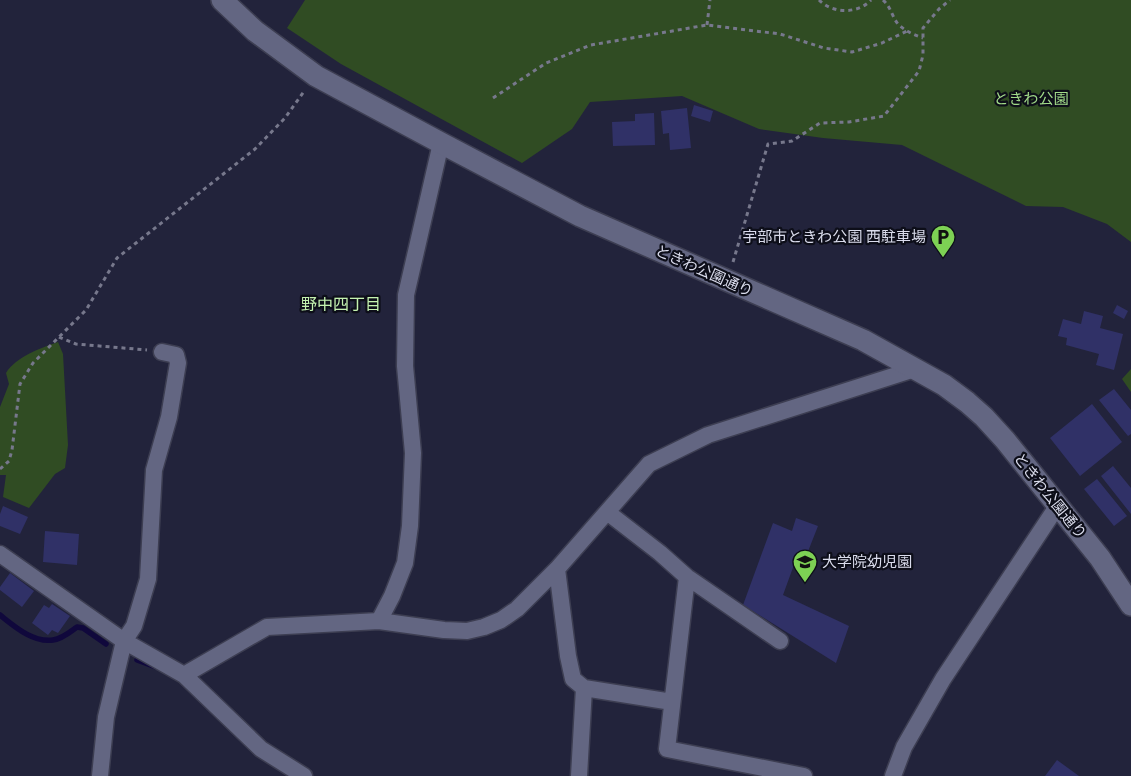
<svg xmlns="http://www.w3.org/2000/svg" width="1131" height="776" font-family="Raleway,'Noto Sans JP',sans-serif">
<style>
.green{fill:#304c23}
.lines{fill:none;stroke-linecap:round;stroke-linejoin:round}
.stream{stroke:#10083c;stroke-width:5.5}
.building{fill:#303167}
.minor-casing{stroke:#3d3e52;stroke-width:19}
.tertiary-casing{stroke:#3d3e52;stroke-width:24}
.path{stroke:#77788c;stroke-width:3;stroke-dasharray:4 4;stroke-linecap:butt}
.minor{stroke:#636682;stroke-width:16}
.tertiary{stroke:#636682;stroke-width:21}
.labels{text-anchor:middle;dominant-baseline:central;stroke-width:4.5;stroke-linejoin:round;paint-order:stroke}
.park-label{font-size:15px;fill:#a1da89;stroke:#0d0e19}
.poi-label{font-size:15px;fill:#dadcec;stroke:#0d0e19;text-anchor:end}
.street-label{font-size:15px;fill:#dadcec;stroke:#0d0e19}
.neighbourhood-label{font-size:16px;fill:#c4f2b0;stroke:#0d0e19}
</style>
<rect width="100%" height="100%" fill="#22233b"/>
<!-- green -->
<path class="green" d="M 305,0 L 1131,0 L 1131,242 L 1107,224 L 1063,207 L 1026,206 L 902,145 L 823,138 L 759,129 L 682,96 L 590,102 L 572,129 L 522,163 L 341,64 L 287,28 Z
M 58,342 L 63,354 L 68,445 L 65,468 L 55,474 L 29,508 L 3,497 L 6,475 L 0,475 L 0,407 L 9,384 L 6,373 C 16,357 40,348 58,342 Z
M 1131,369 L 1131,392 L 1122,379 Z"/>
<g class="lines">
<!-- stream -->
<path class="stream" d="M 0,615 C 14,626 33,643 53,640 C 62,639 70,632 77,627 L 83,628 L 106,644
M 137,660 L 156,667"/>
</g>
<!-- building -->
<path class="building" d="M 694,105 L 713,111 L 710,122 L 691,116 Z
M 687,108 L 691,148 L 670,150 L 669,133 L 663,134 L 661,111 Z
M 654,113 L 655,145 L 613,146 L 612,122 L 635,121 L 635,114 Z
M 1117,305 L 1128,311 L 1124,319 L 1113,313 Z
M 1084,311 L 1103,316 L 1100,328 L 1123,334 L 1114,370 L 1096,365 L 1099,354 L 1066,345 L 1067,338 L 1058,336 L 1063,319 L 1081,324 Z
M 1114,389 L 1131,410 L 1131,434 L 1128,436 L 1099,400 Z
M 1092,404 L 1122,442 L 1080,476 L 1050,438 Z
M 1113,466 L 1131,488 L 1131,514 L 1101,476 Z
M 1097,479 L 1127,516 L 1114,526 L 1084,489 Z
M 3,506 L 28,517 L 20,534 L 0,526 L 0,514 Z
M 796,518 L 818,526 L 807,554 L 799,551 L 783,595 L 849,626 L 836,663 L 743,605 L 773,523 L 792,531 Z
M 45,531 L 79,534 L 77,565 L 43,562 Z
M 10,573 L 34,591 L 22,607 L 0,590 L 0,587 Z
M 52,604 L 70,616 L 58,633 L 52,630 L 48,635 L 32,623 L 44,605 L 49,608 Z
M 1057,760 L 1079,776 L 1045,776 Z"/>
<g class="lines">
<defs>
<path id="minor" d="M 607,512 L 660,553 L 687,577 L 780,641
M 0,554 L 124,641 L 184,675 L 261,749 L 304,776
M 557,569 L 568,656 L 573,679 L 584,688 L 672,702
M 687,577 L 667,749 L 804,776
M 379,621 L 392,596 L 405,563 L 410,526 L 413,453 L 405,366 L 406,295 L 441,143
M 184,675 L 267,627 L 379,621 L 444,630 L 467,631 L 484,627 L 501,620 L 517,609 L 557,569 L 649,464 L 708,435 L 915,369
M 100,776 L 106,717 L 124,641 L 134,626 L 148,579 L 154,470 L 169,417 L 178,363 L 176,355 L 162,352
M 579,776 L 584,688
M 893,776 L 904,747 L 943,679 L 1058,505"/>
<path id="tertiary" d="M 222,0 L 255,31 L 316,76 L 441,143 L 580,216 L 863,340 L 944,385 L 967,402 L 984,417 L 1005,440 L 1100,558 L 1131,605"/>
</defs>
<!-- minor casing -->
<use href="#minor" class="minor-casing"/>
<!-- tertiary casing -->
<use href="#tertiary" class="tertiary-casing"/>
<!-- path -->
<path class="path" d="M 819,0 C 833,14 858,14 871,0
M 883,0 C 891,7 892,17 898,24 C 905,31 914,35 923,38
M 707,25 L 710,0
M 493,98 L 546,63 L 591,45 L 707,25 L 780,34 L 824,48 L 852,52 L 882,43 L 907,31
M 733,262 L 768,144 L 792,141 L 820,123 L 849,122 L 884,116 L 919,71 L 923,55 L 923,28 L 939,9 L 950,0
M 59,337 L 76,344 L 147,350
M 0,469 L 9,461 L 12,450 L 20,384 L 33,363 L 86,310 L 117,258 L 255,149 L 285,118 L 305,90"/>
<!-- minor -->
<use href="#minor" class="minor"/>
<!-- tertiary -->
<use href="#tertiary" class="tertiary"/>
</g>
<!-- icons -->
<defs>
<symbol id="parking-pin" viewBox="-11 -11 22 30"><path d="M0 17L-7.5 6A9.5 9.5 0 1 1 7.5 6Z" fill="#7dd154" stroke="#0d0e19"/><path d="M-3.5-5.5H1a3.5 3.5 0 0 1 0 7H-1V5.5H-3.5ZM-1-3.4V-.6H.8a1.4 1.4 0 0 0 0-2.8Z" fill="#111"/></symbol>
<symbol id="school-pin" viewBox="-11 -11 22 30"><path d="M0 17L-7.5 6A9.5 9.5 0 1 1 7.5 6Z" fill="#7dd154" stroke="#0d0e19"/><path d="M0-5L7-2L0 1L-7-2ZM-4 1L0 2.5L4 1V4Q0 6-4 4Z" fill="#111"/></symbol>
</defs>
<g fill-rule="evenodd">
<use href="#parking-pin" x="929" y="223" width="28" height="38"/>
<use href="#school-pin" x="791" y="548" width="28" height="38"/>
</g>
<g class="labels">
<!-- park labels -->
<g class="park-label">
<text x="1031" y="99">ときわ公園</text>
</g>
<!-- poi labels -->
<g class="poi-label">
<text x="926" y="237">宇部市ときわ公園 西駐車場</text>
<text x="822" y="562" text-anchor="start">大学院幼児園</text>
</g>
<!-- street labels -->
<g class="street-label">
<text transform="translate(704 271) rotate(24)">ときわ公園通り</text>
<text transform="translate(1050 496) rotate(51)">ときわ公園通り</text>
</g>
<!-- neighbourhood labels -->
<g class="neighbourhood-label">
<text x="341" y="304">野中四丁目</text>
</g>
</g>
</svg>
